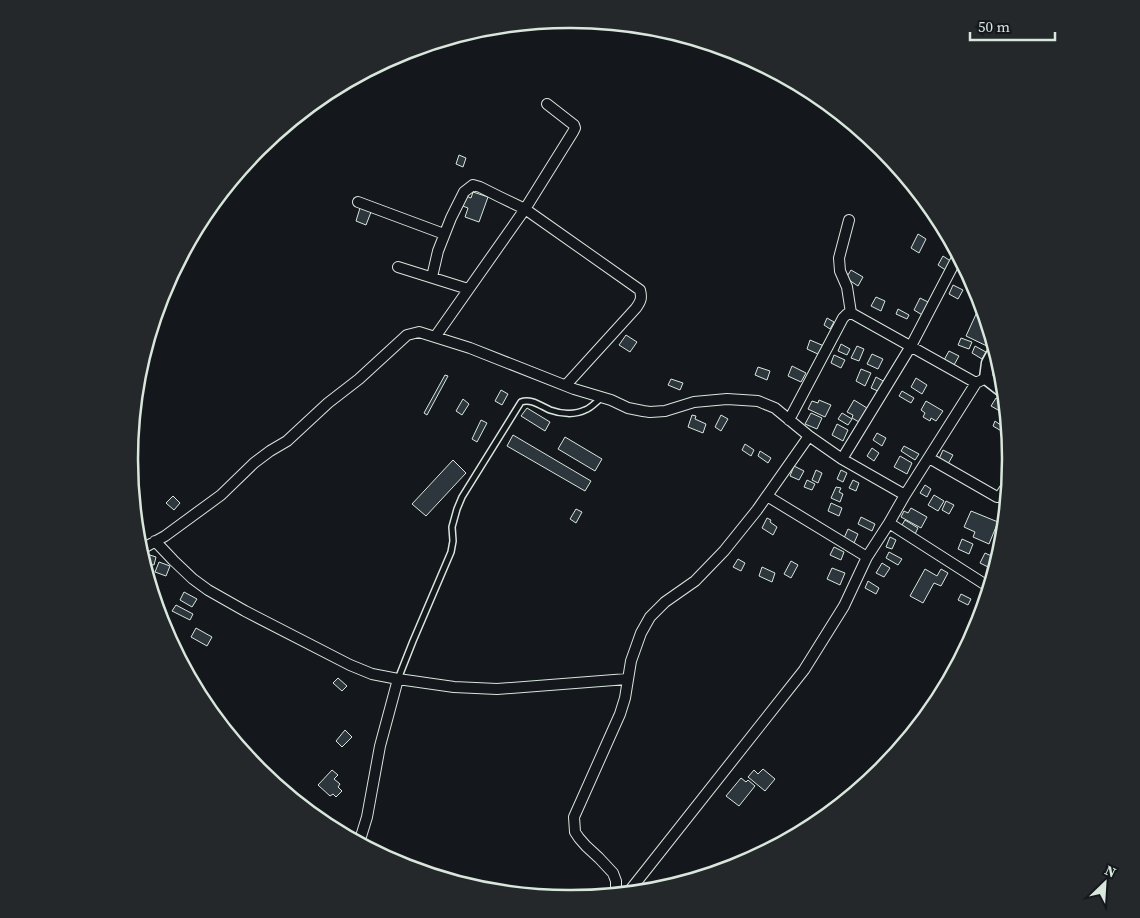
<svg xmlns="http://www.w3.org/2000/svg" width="1140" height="918" font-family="'Source Serif 4',serif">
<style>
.building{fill:#2c363c;stroke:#d8e6dc}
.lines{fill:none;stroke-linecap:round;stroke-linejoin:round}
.service-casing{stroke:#d8e6dc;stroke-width:8}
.minor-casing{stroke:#d8e6dc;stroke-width:12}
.tertiary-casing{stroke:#d8e6dc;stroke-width:15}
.service{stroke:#14181c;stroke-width:5}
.minor{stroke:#14181c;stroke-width:10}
.tertiary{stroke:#14181c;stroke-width:12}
.rim{fill:none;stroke:#d8e6dc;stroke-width:2.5}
</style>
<rect width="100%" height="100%" fill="#14181c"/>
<!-- building -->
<path class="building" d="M 459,155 L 466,158 L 463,167 L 456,164 Z
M 473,192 L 488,197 L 479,222 L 465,217 L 468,208 L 460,205 L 464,195 L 471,198 Z
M 360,208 L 371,212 L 366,225 L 356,221 Z
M 918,234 L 926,239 L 919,253 L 911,248 Z
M 943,256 L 952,262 L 947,271 L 938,265 Z
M 851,270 L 863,277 L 858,286 L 846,278 Z
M 953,285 L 963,290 L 958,299 L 949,294 Z
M 876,297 L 885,301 L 881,311 L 871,306 Z
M 920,298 L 930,303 L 924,316 L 914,310 Z
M 898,309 L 909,315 L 907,319 L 896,314 Z
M 977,312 L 984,316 L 993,344 L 991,348 L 966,336 Z
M 827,318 L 834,322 L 830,329 L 824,325 Z
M 626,335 L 637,342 L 630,352 L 619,345 Z
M 961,338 L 972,342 L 969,349 L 958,345 Z
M 810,340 L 824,346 L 820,355 L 807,349 Z
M 841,344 L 850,349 L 847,355 L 838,351 Z
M 857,346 L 864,349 L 859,361 L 851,358 Z
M 975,346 L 986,352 L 982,359 L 972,353 Z
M 949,351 L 959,356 L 954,365 L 944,360 Z
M 872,354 L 883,359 L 878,369 L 867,364 Z
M 834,355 L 845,360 L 841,368 L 831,363 Z
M 792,366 L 806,373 L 801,382 L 788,376 Z
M 758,367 L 770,371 L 767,380 L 755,375 Z
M 861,369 L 871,373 L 865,386 L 856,381 Z
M 445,375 L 448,376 L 427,415 L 424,413 Z
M 876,377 L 885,382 L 880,392 L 871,388 Z
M 916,378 L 927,385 L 922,394 L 911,387 Z
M 671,379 L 683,383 L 680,390 L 668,385 Z
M 501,390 L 508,394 L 502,405 L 495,401 Z
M 902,391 L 914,398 L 911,403 L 899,396 Z
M 996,398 L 1005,403 L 1006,412 L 1005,414 L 991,406 Z
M 463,399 L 469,404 L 462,415 L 456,411 Z
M 819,400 L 831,405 L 825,417 L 808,409 L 812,401 L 818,403 Z
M 854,400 L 867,408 L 859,422 L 852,418 L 853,415 L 847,412 Z
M 926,401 L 943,411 L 936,421 L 931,418 L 930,421 L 923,417 L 925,413 L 921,410 Z
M 527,408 L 550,422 L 545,431 L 521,416 Z
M 811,413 L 822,418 L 817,429 L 805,424 Z
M 842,413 L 852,419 L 848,425 L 838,419 Z
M 692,415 L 696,416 L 695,419 L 706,424 L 703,433 L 688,427 Z
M 721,415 L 728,419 L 721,431 L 715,427 Z
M 1006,419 L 1006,420 L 1008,435 L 993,426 L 995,421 L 1002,426 Z
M 481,420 L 487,423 L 477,442 L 472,439 Z
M 837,424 L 848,430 L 843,441 L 832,435 Z
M 877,433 L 886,438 L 882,446 L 873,440 Z
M 513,435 L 591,481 L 585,491 L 507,446 Z
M 565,437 L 602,459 L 595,471 L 558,449 Z
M 745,444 L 754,450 L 751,456 L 742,450 Z
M 904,446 L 919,454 L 915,460 L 901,451 Z
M 872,448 L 879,453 L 874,461 L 867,456 Z
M 943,450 L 953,455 L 948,464 L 939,459 Z
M 760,451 L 771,458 L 768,463 L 758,456 Z
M 900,456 L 912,463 L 907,474 L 894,467 Z
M 453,460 L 466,473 L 426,516 L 412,504 Z
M 794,466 L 804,471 L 799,480 L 790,476 Z
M 816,470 L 822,473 L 818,483 L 812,480 Z
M 841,470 L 847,473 L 843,482 L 837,479 Z
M 807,480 L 815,484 L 812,490 L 804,487 Z
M 853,480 L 859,483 L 856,491 L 849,488 Z
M 925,485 L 931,489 L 927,497 L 920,493 Z
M 836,487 L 841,488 L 839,492 L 843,494 L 840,502 L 831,498 Z
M 934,495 L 944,501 L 938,511 L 928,505 Z
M 173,496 L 180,503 L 174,510 L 166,503 Z
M 946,501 L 954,505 L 949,514 L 942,510 Z
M 831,503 L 842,508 L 839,516 L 828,511 Z
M 911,508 L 927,517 L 921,528 L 901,517 L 904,511 L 908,513 Z
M 576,509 L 582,512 L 576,523 L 570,519 Z
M 971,511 L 998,522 L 989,544 L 973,537 L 975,532 L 964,527 Z
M 861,517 L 875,524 L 872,531 L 858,524 Z
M 767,518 L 771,520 L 770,522 L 777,527 L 773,535 L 762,528 Z
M 905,520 L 918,528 L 914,536 L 900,528 Z
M 848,529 L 858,534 L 854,543 L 844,538 Z
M 890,537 L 896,540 L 892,549 L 886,547 Z
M 962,539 L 973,544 L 969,554 L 958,549 Z
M 834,547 L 844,552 L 841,560 L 830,555 Z
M 889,552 L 902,559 L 898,565 L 886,558 Z
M 985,553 L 998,559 L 994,570 L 980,563 Z
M 147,554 L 156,557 L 154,565 L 144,563 Z
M 738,559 L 745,563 L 741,571 L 733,567 Z
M 791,561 L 798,565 L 791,578 L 784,574 Z
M 159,562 L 170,566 L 166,576 L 155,572 Z
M 882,563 L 890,568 L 884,577 L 876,573 Z
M 762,567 L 775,573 L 772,582 L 759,576 Z
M 832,568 L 845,573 L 840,585 L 827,579 Z
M 925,569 L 937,576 L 941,569 L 948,573 L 941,586 L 934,583 L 923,603 L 910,596 Z
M 868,581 L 879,588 L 876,594 L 865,588 Z
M 184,592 L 197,599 L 192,607 L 180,600 Z
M 961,594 L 971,599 L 968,605 L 958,600 Z
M 176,605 L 193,614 L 190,620 L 172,611 Z
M 196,628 L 212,637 L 207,646 L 191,637 Z
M 338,678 L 347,686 L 342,691 L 333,683 Z
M 345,730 L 352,737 L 342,747 L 336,741 Z
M 763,769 L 775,779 L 765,791 L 748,777 L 754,770 L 758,774 Z
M 332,770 L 338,775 L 334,779 L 340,784 L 338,787 L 342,791 L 336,797 L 333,794 L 330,796 L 318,785 Z
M 741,778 L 746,782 L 748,780 L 755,786 L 739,806 L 726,796 Z"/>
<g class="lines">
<defs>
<path id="service" d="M 398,679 L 413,641 L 451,552 L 453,541 L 452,527 L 457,509 L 462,497 L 521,402 C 531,398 541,406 550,410 C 561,414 575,415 585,410 C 591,408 596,402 601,398"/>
<path id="minor" d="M 358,202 L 444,234
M 849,220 L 839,258 L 840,271 L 847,287 L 851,313
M 398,267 L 468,289
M 432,277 L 438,251 L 451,218 L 464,192 L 473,185 L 480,187 L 500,197 L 525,209 L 640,290 C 642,298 641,301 636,308 L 566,385
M 435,337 L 525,209 L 573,132 L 575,128 L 574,125 L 547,104
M 789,420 L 843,318 L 847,314 L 853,314 L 976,383
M 929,458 L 997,497 L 1000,496 L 1008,484
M 842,459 L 911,346 L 958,256
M 767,496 L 867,557
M 889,523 L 989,587
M 155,541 L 173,560 L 193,579 L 208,590 L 245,611 L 350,665 L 372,674 L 398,679 L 454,687 L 497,689 L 627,679
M 140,550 L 165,536 L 221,495 L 254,463 L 270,451 L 287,441 L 328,403 L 359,379 L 407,335 L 419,332 L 470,348 L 574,389 L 611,400 L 628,408 L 643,411 L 650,412 L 665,411 L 694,402 L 727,399 L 758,401 L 775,408 L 809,436 L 842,459 L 905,495
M 359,843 L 367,817 L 380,746 L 398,679
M 627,894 L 804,670 L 844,606 L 867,557 L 889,523 L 905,495 L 976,383 L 986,378
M 616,895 L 616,881 L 613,873 L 599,858 L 586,846 L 579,838 L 575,832 L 574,817 L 620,714 L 625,698 L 631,661 L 641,633 L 650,617 L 665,602 L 695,581 L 724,551 L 757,510 L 809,436"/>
<path id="tertiary" d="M 995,350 L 988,363 L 986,378 L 1004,392"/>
</defs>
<!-- service casing -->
<use href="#service" class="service-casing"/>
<!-- minor casing -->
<use href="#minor" class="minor-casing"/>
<!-- tertiary casing -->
<use href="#tertiary" class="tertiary-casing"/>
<!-- service -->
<use href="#service" class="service"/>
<!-- minor -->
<use href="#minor" class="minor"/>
<!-- tertiary -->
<use href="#tertiary" class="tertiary"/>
</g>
<!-- crop -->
<path d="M0 0H1140V918H0ZM569 28H571A431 431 0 0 1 1002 459V459A431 431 0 0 1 571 890H569A431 431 0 0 1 138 459V459A431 431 0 0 1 569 28Z" fill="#24282b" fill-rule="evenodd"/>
<path class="rim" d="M569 28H571A431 431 0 0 1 1002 459V459A431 431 0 0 1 571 890H569A431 431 0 0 1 138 459V459A431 431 0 0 1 569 28Z"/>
<!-- north arrow -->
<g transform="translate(1105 883) rotate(25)" stroke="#14181c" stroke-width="4" paint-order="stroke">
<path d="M0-4L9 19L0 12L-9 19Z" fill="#d8e6dc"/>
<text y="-8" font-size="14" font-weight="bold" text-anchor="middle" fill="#d8e6dc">N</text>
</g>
<!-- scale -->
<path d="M970 32v8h85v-8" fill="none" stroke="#d8e6dc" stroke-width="2.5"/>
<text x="978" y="32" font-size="15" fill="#d8e6dc" stroke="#14181c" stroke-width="4" paint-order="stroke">50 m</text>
</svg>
